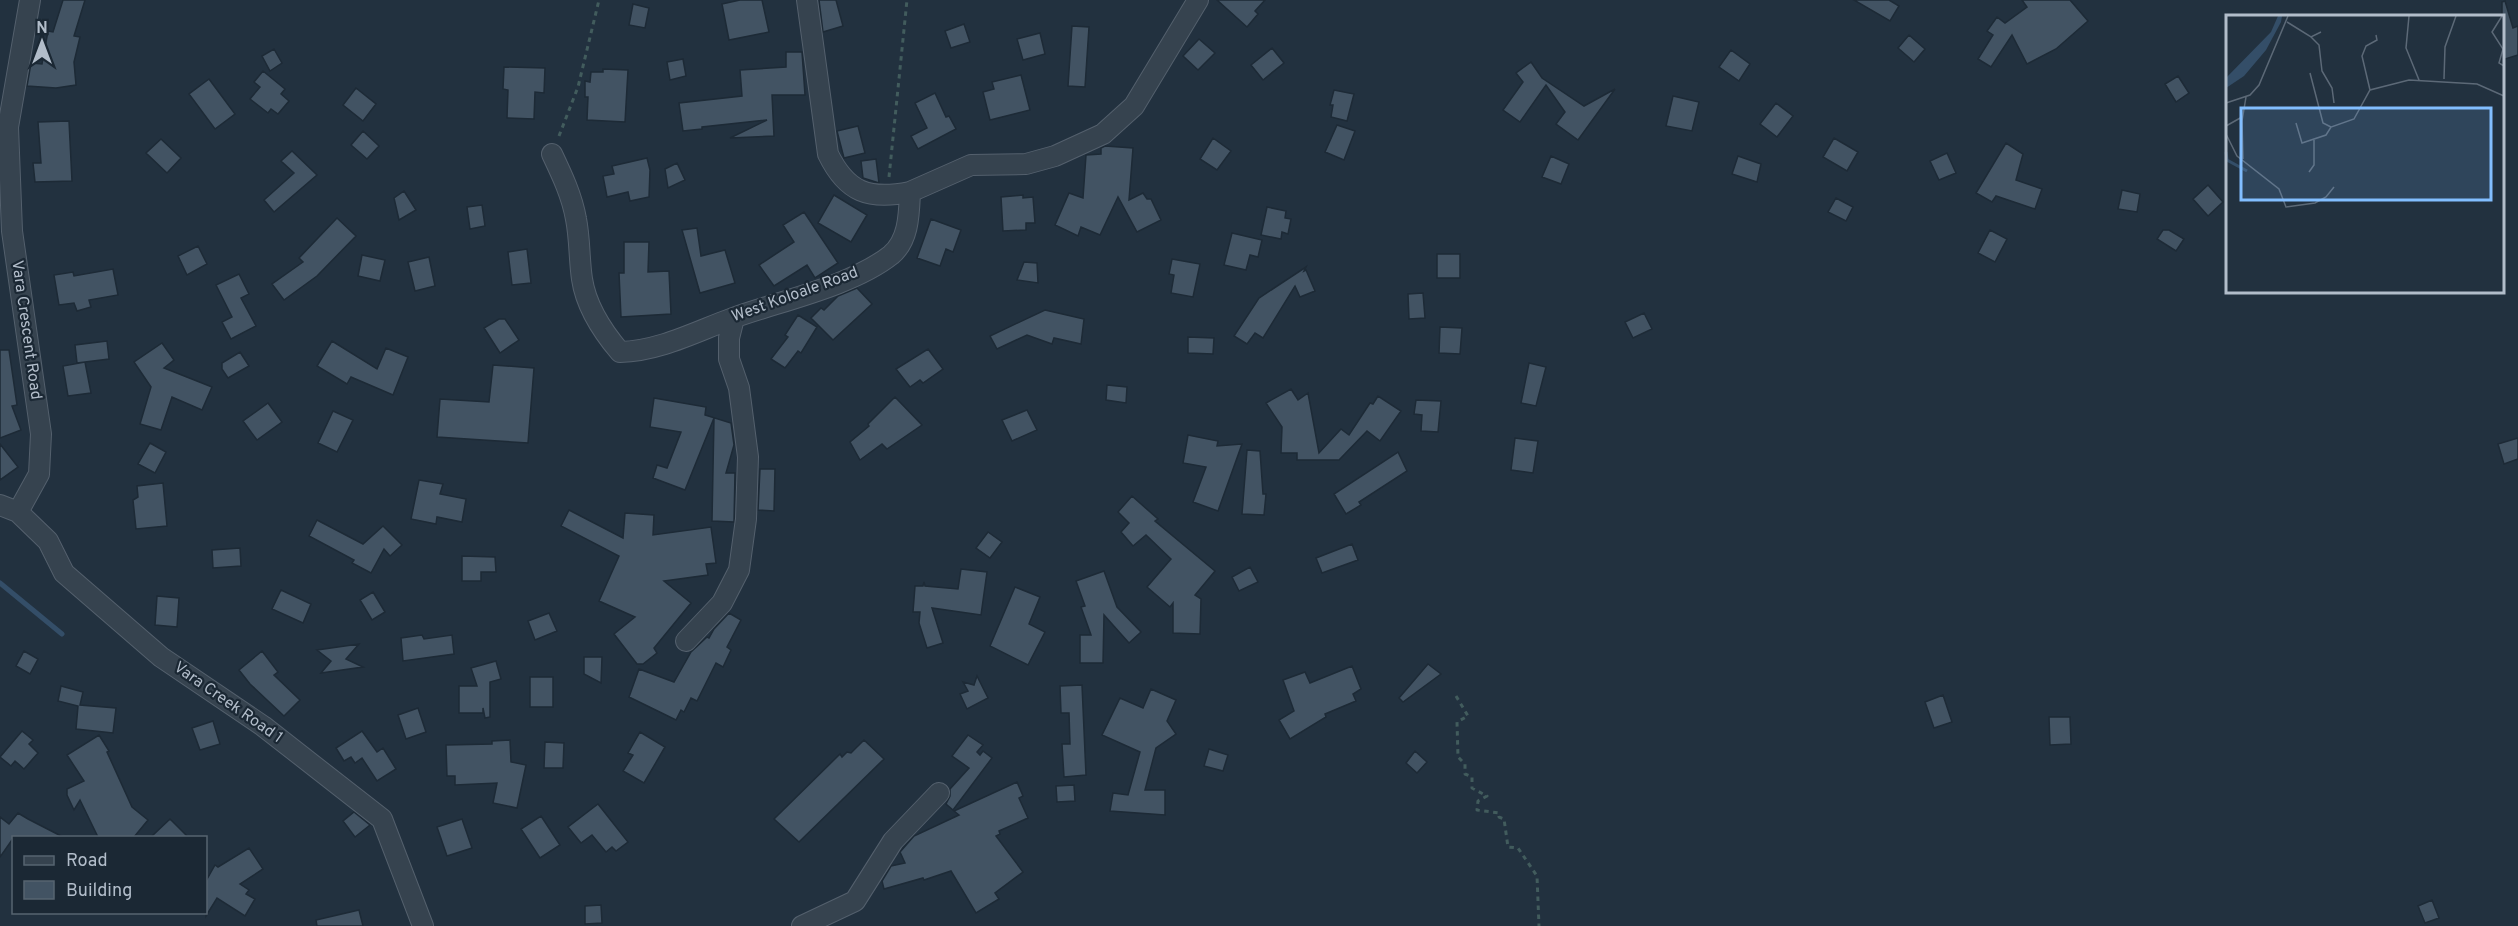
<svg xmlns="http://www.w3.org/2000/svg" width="2518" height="926" font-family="Overpass,sans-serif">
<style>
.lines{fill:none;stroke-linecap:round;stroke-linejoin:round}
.stream{stroke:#344e68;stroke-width:5}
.building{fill:#425363;stroke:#1d2a36;stroke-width:1.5}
.minor-casing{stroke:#54606d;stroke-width:22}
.path{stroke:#425c5d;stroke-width:3;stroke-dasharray:4.5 4.5;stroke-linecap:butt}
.minor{stroke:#36434f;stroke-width:20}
.labels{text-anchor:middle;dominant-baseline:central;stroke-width:4.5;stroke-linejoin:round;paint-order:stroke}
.street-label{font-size:16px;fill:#b2bdca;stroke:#1b2834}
.inset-river{fill:none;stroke:#344e68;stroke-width:3}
.inset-road{fill:none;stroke:#5c6977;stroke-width:1.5}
.view{fill:#82beff;fill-opacity:0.15;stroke:#82beff;stroke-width:3}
.inset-edge{fill:none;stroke:#b2bdca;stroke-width:3}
</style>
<rect width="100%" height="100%" fill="#22313f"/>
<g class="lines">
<!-- stream -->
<path class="stream" d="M 0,583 L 62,634"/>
</g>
<!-- building -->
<path class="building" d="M 63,0 L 85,0 L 74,36 L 80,37 L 74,62 L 76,85 L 56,88 L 27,86 L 31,63 L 42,64 L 48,31 L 53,32 Z
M 740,0 L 762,0 L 769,32 L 729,40 L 722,4 Z
M 819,0 L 836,0 L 843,26 L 823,32 Z
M 1217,0 L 1265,0 L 1255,11 L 1258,14 L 1247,27 Z
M 1854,0 L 1889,0 L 1899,6 L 1890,21 Z
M 2022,0 L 2070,0 L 2088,21 L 2056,49 L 2027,64 L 2012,35 L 1991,67 L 1978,59 L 1993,35 L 1987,31 L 1997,17 L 2005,23 L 2027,7 Z
M 2505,1 L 2513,28 L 2518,26 L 2518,55 L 2502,60 L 2502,2 Z
M 633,4 L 649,8 L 645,28 L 629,25 Z
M 964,24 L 970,42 L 951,48 L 945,31 Z
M 1072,26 L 1089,27 L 1085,87 L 1068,86 Z
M 1040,33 L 1045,54 L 1023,60 L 1017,39 Z
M 1909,35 L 1925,49 L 1914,62 L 1898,48 Z
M 1199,39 L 1215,53 L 1198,70 L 1183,56 Z
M 1272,48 L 1284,63 L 1263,80 L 1251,65 Z
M 274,49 L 282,63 L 270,71 L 262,56 Z
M 1731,50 L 1750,64 L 1739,81 L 1719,67 Z
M 786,52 L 802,52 L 805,95 L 772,95 L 774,136 L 730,138 L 767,120 L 702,127 L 702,129 L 683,131 L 679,103 L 742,96 L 740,70 L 786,67 Z
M 683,59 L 686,76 L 670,80 L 667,62 Z
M 1531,62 L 1542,78 L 1584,106 L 1615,89 L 1578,140 L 1556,124 L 1565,112 L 1546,85 L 1520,122 L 1503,110 L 1523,82 L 1516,73 Z
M 504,67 L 545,68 L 544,93 L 535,92 L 534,119 L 507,118 L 508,90 L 503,89 Z
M 603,69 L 628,70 L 625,122 L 587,120 L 588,97 L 585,97 L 585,81 L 590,82 L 591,72 L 603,72 Z
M 263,71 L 285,89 L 281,94 L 289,101 L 278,114 L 271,109 L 268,113 L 250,99 L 260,87 L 254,82 Z
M 1021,75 L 1030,110 L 990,120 L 983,92 L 994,89 L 992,82 Z
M 2178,76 L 2189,93 L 2176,102 L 2165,84 Z
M 209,79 L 235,114 L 215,129 L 189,94 Z
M 356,88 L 376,104 L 363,121 L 343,105 Z
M 1334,90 L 1354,94 L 1347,121 L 1331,117 L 1333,105 L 1330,105 Z
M 935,93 L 946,117 L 949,116 L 956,129 L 918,149 L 911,136 L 927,128 L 915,103 Z
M 1673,96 L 1699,102 L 1692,131 L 1666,126 Z
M 1776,103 L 1793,116 L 1777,137 L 1760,124 Z
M 69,121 L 72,181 L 35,182 L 33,163 L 41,163 L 38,122 Z
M 1337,125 L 1355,131 L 1344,160 L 1325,152 Z
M 858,126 L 865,153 L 844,158 L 837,131 Z
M 363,131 L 379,146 L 367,159 L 351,145 Z
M 1213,138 L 1231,151 L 1217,170 L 1200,159 Z
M 1834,138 L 1858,152 L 1847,171 L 1823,157 Z
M 161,139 L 181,158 L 167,173 L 146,153 Z
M 2006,143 L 2023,154 L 2016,180 L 2042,189 L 2035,209 L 1996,196 L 1992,202 L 1976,193 Z
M 1105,146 L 1133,148 L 1129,200 L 1143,193 L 1147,199 L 1151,199 L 1161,220 L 1137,232 L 1118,197 L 1100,235 L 1081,227 L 1078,236 L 1055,225 L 1069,193 L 1083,198 L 1086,155 L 1101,154 L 1101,148 Z
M 292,151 L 317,175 L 274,212 L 264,200 L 294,173 L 281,161 Z
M 1947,153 L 1956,173 L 1939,180 L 1930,161 Z
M 1551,156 L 1569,164 L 1561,184 L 1542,177 Z
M 1738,156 L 1761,164 L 1757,182 L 1732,174 Z
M 647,158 L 650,170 L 649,197 L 630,201 L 628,192 L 607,197 L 603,176 L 614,174 L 612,166 Z
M 876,159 L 879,183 L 863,178 L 861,161 Z
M 677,163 L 685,180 L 668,188 L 665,169 Z
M 2208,185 L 2223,202 L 2208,216 L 2193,199 Z
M 2122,190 L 2140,194 L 2137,212 L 2118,209 Z
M 404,191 L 416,210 L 399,220 L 394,198 Z
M 834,195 L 867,215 L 851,242 L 818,223 Z
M 1023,195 L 1023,198 L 1033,197 L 1035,223 L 1026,223 L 1026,230 L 1003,231 L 1001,197 Z
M 1836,198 L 1853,207 L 1846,221 L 1828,212 Z
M 482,205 L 485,226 L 470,229 L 467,207 Z
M 1267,207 L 1286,211 L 1285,218 L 1291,219 L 1288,234 L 1282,232 L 1281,239 L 1261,235 Z
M 804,212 L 838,263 L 815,278 L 807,265 L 774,286 L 759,265 L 794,242 L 783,225 Z
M 337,218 L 356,236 L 317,276 L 284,300 L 272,284 L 303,262 L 299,258 Z
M 931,219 L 961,230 L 953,252 L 946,249 L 940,266 L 917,258 Z
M 697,228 L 701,256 L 725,250 L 735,283 L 700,293 L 682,230 Z
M 1990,230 L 2007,239 L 1995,262 L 1978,253 Z
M 2163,230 L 2169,230 L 2184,239 L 2176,251 L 2157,239 Z
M 1232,233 L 1262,240 L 1258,257 L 1250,255 L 1246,270 L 1224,265 Z
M 624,242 L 649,242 L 648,272 L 669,271 L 671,314 L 621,317 L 619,273 L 624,273 Z
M 198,246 L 207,264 L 187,275 L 178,256 Z
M 527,249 L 531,283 L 512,285 L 508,252 Z
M 1437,254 L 1460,254 L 1460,278 L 1437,278 Z
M 362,255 L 385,260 L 380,281 L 358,276 Z
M 429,257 L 435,286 L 415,291 L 408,262 Z
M 1172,259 L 1200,264 L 1193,297 L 1171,293 L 1174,275 L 1169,274 Z
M 1024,262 L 1037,263 L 1038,283 L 1017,280 Z
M 1306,267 L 1304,271 L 1306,270 L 1315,291 L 1300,297 L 1295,286 L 1263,338 L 1255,333 L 1247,344 L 1234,336 L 1259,298 Z
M 113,269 L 118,295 L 89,300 L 91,307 L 77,311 L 74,303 L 59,305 L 54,275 L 73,272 L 74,276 Z
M 239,274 L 249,294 L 241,298 L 256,326 L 231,339 L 222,322 L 232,317 L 216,285 Z
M 857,288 L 872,304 L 833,340 L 811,318 L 821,308 L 824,310 L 838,296 Z
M 1423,293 L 1425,318 L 1409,319 L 1408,294 Z
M 1045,310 L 1084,319 L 1081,344 L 1054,338 L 1052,344 L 1027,335 L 997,349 L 990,336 Z
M 1644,313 L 1652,329 L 1633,338 L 1625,322 Z
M 798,315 L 817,327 L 801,353 L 798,351 L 785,368 L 771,359 L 788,337 L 785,335 Z
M 499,319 L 505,319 L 519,340 L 500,353 L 484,328 Z
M 1440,327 L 1462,328 L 1460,354 L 1439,353 Z
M 1188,337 L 1214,338 L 1213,354 L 1188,353 Z
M 107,341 L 109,359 L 77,363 L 75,345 Z
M 332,341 L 377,369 L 386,348 L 408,357 L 393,395 L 351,377 L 347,384 L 317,366 Z
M 162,343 L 174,360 L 164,368 L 212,387 L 202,410 L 172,397 L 161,430 L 140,424 L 151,387 L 134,362 Z
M 928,349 L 943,369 L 923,383 L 920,380 L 910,387 L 896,369 Z
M 0,350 L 9,350 L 17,405 L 12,406 L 21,430 L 0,438 Z
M 240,352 L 249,366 L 228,378 L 222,369 L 222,363 Z
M 85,362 L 91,393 L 68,396 L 63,366 Z
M 1529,363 L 1546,367 L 1536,406 L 1521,403 Z
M 493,365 L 534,368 L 528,443 L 437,437 L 440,399 L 489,402 Z
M 1107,385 L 1127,387 L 1126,403 L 1106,400 Z
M 1291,389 L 1298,400 L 1308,393 L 1319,453 L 1341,429 L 1349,435 L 1370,403 L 1373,404 L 1378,396 L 1401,411 L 1380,441 L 1367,431 L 1339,460 L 1297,460 L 1297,453 L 1281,453 L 1282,427 L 1266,403 Z
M 895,397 L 922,425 L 887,449 L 882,444 L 860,460 L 850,442 L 869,426 L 868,424 Z
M 654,398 L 706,407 L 705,415 L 731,423 L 734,445 L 726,473 L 735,473 L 734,522 L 712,521 L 714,418 L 685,490 L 653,478 L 657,465 L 667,468 L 681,432 L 650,427 Z
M 1416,400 L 1441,401 L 1438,432 L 1421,431 L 1422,415 L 1414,414 Z
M 268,403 L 282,422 L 257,440 L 243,421 Z
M 1027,410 L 1037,430 L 1012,441 L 1002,420 Z
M 333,411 L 353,420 L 337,452 L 318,443 Z
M 1188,435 L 1218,441 L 1217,446 L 1242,444 L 1218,511 L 1193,502 L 1206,467 L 1183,463 Z
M 1515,438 L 1538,441 L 1533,473 L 1511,470 Z
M 2518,438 L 2518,459 L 2504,464 L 2498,444 Z
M 150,443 L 166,452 L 155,473 L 138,464 Z
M 0,444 L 18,467 L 0,480 Z
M 1247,450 L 1260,451 L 1263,494 L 1266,494 L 1264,515 L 1242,514 Z
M 1398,452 L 1407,471 L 1359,502 L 1361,505 L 1346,514 L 1334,494 Z
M 760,469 L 775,469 L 774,511 L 758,510 Z
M 419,480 L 443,484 L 440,494 L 466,499 L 462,522 L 437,517 L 436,524 L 411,519 Z
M 163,483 L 167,526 L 136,529 L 133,500 L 138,497 L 137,486 Z
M 1132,496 L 1158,519 L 1155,521 L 1215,571 L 1195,595 L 1201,599 L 1200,634 L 1173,633 L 1173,603 L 1170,607 L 1147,587 L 1171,559 L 1146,535 L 1133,546 L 1121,532 L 1129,523 L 1118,512 Z
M 569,510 L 623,538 L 625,513 L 654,515 L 653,535 L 711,527 L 716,563 L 706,564 L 708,575 L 664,581 L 691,603 L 654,648 L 657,653 L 643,664 L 637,664 L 614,634 L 635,617 L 599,601 L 619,556 L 561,526 Z
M 317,520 L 363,544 L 383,526 L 402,545 L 390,556 L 384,549 L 371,573 L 352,563 L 354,560 L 309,536 Z
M 988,532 L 1002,542 L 990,558 L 976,548 Z
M 1352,544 L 1358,560 L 1322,573 L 1316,558 Z
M 240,548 L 241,566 L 213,568 L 212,550 Z
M 462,556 L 495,557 L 496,572 L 481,572 L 481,581 L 462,581 Z
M 1250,567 L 1258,582 L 1239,591 L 1232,577 Z
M 961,569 L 987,572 L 981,615 L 932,608 L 943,643 L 927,648 L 919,623 L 920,612 L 913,612 L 915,586 L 923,586 L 924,582 L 925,586 L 958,589 Z
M 1104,571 L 1117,607 L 1141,632 L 1129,643 L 1104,615 L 1103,663 L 1080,663 L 1080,635 L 1091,635 L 1081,607 L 1085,606 L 1076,581 Z
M 1015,587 L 1040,597 L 1029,624 L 1045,632 L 1028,665 L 990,646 Z
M 281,590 L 311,604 L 303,623 L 272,609 Z
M 373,592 L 385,612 L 372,620 L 360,600 Z
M 157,596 L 179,598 L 177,627 L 155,625 Z
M 549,613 L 557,631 L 535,640 L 528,621 Z
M 729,613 L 741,620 L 727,647 L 731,650 L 723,667 L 716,663 L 697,701 L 691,698 L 684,712 L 681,710 L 676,720 L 629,697 L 639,669 L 674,682 L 691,652 L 707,637 L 709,638 L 714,629 Z
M 422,635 L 424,639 L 452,635 L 454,654 L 403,661 L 401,638 Z
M 359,644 L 346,659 L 363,667 L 321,673 L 331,661 L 317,650 Z
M 24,651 L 38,659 L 30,674 L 16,666 Z
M 262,651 L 278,672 L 274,675 L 300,700 L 284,716 L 250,684 L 239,670 Z
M 584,657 L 602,657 L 601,683 L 584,674 Z
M 496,661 L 501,679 L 490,682 L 490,717 L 485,718 L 483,708 L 483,713 L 459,713 L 459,686 L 477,686 L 471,668 Z
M 1428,664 L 1441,674 L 1403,702 L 1399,698 Z
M 1352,666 L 1361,689 L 1353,694 L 1356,701 L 1325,714 L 1326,717 L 1290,739 L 1279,720 L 1294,711 L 1283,680 L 1305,672 L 1310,683 Z
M 977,676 L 988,698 L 967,709 L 960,694 L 968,691 L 963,682 L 974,685 Z
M 530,677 L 553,677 L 553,707 L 530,707 Z
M 1082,685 L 1086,775 L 1064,777 L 1062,744 L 1070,744 L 1069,713 L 1061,713 L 1060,686 Z
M 61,686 L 83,692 L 80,705 L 116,708 L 113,733 L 76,729 L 78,706 L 58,701 Z
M 1151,689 L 1176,700 L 1167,721 L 1176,734 L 1156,748 L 1145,790 L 1165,790 L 1165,815 L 1110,811 L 1113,793 L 1128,795 L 1140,752 L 1102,735 L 1120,698 L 1143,708 Z
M 1943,695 L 1952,722 L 1934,728 L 1925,702 Z
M 418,708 L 426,732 L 406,739 L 398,715 Z
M 2049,717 L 2070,717 L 2071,744 L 2050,745 Z
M 213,721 L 220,744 L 200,750 L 192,728 Z
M 22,731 L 33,740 L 29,744 L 38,753 L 24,769 L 15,761 L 11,766 L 0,757 Z
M 362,731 L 377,752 L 383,748 L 396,769 L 377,781 L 362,758 L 355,763 L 351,757 L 344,761 L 336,748 Z
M 640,732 L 665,747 L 644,783 L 623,771 L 633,755 L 628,753 Z
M 99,735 L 109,751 L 107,752 L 132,807 L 148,820 L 134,837 L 98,837 L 80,800 L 74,810 L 67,795 L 67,789 L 84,781 L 67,755 Z
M 968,735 L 983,745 L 977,752 L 980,755 L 983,751 L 992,758 L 953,810 L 946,804 L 950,796 L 950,789 L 969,768 L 952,756 Z
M 510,740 L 511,762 L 526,765 L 517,808 L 493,803 L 497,783 L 455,785 L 455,776 L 447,776 L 446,745 L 492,744 L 492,741 Z
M 864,740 L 884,759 L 799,842 L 774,819 L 840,754 L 842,757 L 847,752 L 851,753 Z
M 545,742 L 564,743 L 563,768 L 544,768 Z
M 1209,749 L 1228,755 L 1223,771 L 1204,766 Z
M 1415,751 L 1427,762 L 1417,773 L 1406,763 Z
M 1017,782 L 1023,796 L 1019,798 L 1028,818 L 999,831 L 1000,834 L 996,836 L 1023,872 L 995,893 L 999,899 L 976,913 L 951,871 L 924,880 L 923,878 L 884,889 L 882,881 L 891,866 L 905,863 L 900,852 L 914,836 L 959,815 L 954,811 Z
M 1074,785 L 1075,801 L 1057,802 L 1056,786 Z
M 598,804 L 628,842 L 616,851 L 612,847 L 606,852 L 592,835 L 581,843 L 568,827 Z
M 354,812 L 370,825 L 355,837 L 343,821 Z
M 18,813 L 28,819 L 63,837 L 14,837 L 0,857 L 0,817 L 9,824 Z
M 541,816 L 560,845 L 540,858 L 521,829 Z
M 170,819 L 188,837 L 151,837 Z
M 462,819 L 472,848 L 447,856 L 437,827 Z
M 249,848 L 263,869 L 240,884 L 249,890 L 246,894 L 255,899 L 245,916 L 217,898 L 206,916 L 206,881 L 215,865 L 218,867 Z
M 2432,900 L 2439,918 L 2425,923 L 2418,906 Z
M 601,905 L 602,923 L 585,924 L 585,906 Z
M 359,910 L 363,926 L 317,926 L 316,920 Z"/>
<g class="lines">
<defs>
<path id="minor" d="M 807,0 L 828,154 C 847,193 869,200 910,192
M 552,154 C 562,175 572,196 576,219 C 580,239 579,259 582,279 C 586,306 603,332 620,352 C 660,351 697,331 733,318 C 780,301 852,286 891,255 C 909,240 909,214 910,192 L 971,165 L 1026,164 L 1055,156 L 1103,134 L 1134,106 L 1198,0
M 0,505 L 18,512 L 48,541 L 64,573 L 161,657 L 263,726 L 382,819 L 423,926
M 18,512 L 39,474 L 41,434 L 12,231 L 8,127 L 30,0
M 686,641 L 722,603 L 739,570 L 746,519 L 748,457 L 739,388 L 729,359 L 729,338 L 734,318
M 802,926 L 855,901 L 893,841 L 939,793"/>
</defs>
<!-- minor casing -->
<use href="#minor" class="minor-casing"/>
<!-- path -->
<path class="path" d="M 559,136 L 578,87 L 599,0
M 889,177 L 907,0
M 1456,696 L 1468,716 L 1457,722 L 1458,757 L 1465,764 L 1465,774 L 1472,777 L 1472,788 L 1487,796 L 1478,801 L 1477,810 L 1499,813 L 1499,817 L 1504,819 L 1508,847 L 1518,848 L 1537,876 L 1539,926"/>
<!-- minor -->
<use href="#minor" class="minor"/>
</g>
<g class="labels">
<!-- street labels -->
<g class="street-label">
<text transform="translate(795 295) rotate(-20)">West Koloale Road</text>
<text transform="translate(26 330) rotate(82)">Vara Crescent Road</text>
<text transform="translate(228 703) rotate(35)">Vara Creek Road 1</text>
</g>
</g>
<!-- overview -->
<g transform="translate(2226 15)">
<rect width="278" height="278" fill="#22313f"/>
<path d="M 52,1 L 56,1 L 55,7 L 40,35 L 18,61 L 0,73 L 0,63 L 45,17 Z" fill="#344e68"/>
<path class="inset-river" d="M 0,137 L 1,145 L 21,156"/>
<path class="inset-road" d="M 183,1 L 180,33 L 193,65M 276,1 L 266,17 L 277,34 L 273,48 L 278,51M 61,7 L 85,22 L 95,17M 85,22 L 93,30 L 96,56 L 106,73 L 108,88M 84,58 L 97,108 L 105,112M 218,64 L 219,32 L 230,1M 144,75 L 136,41 L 140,31 L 151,25 L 150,20M 0,88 L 24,80 L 33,70 L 62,1M 70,108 L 76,128 L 100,120 L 105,112 L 128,104 L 144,75 L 183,65 L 251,69 L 278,81M 0,111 L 16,102M 0,119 L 11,141 L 53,174 L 60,192 L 89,188 L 100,182 L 108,172M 17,144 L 16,106 L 20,82M 83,157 L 88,150 L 88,125"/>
<path class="view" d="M 15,93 L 265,93 L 265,185 L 15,185 Z"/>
<rect width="278" height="278" class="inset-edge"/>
</g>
<!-- legend -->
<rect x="12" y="836" width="195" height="78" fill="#1b2834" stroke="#576470" stroke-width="1.5"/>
<rect x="24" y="856" width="30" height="9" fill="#36434f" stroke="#576470" stroke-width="1.5"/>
<text x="66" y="866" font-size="18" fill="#b2bdca">Road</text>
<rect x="24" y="881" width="30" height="18" fill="#425363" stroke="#576470" stroke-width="1.5"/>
<text x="66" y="896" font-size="18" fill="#b2bdca">Building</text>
<!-- north arrow -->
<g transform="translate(42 42)" stroke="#1b2834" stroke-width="4.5" paint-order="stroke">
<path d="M0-4.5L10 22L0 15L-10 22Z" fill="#b2bdca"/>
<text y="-9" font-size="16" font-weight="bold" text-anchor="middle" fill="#b2bdca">N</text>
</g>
</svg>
